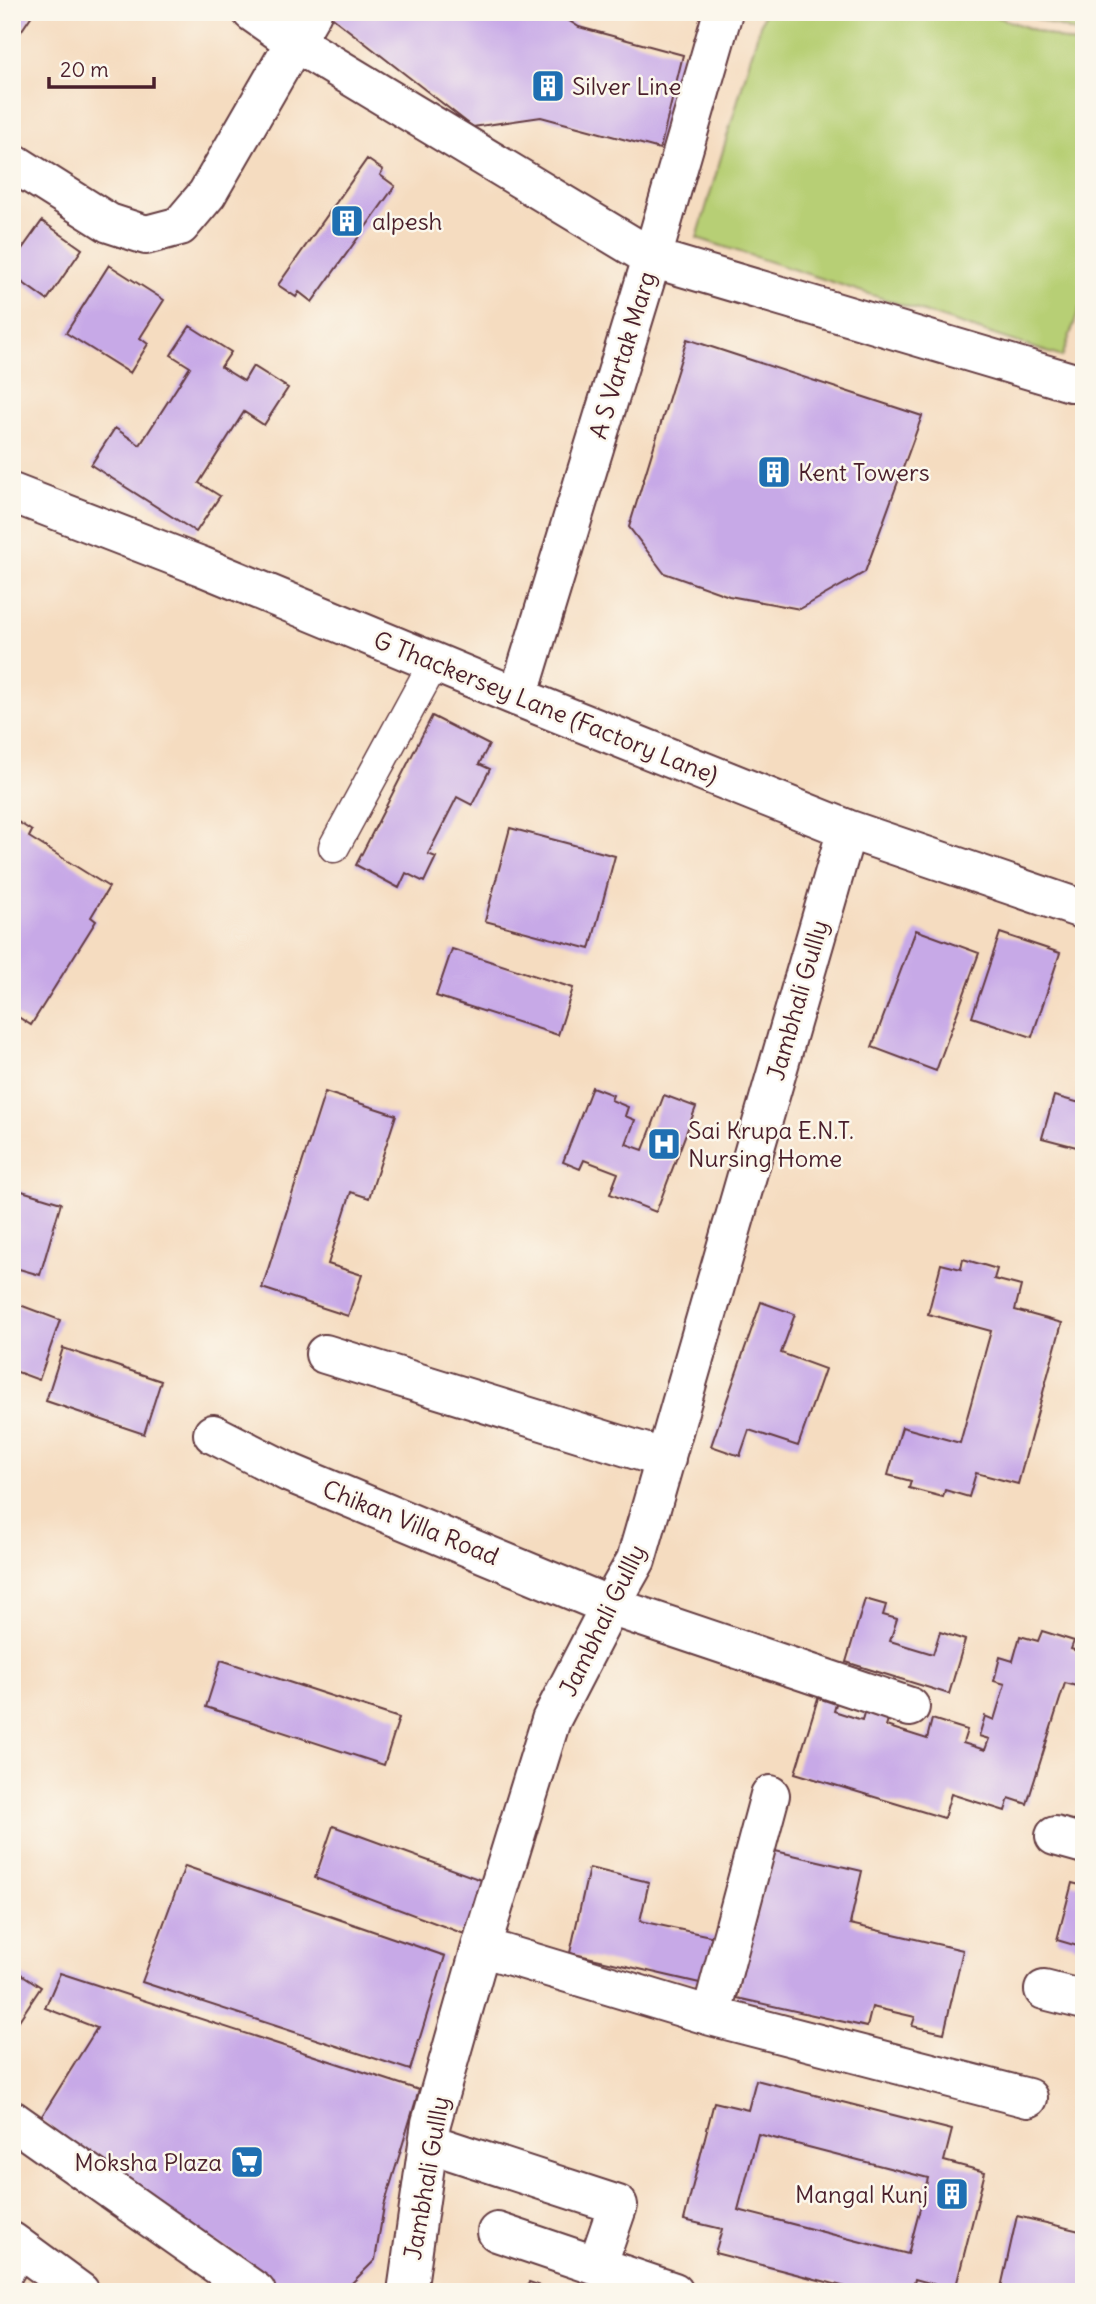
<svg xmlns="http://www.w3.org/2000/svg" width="1096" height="2304" font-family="Delius,sans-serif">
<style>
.green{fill:#b7cf74;stroke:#807750;stroke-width:2}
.building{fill:#c7a9e7;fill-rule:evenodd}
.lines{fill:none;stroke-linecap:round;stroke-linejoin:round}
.service-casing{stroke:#643b41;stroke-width:23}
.pedestrian-casing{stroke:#643b41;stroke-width:33}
.minor-casing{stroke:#643b41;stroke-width:42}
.primary-casing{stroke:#643b41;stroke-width:42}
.service{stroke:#fff;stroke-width:19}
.pedestrian{stroke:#fff;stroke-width:30}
.minor{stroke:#fff;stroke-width:38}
.primary{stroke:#fff;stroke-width:38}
.labels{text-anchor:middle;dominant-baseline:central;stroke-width:5;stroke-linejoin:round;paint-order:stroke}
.poi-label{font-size:24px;fill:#4a1f2b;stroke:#fbf7ec;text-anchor:start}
.street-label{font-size:24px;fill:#4a1f2b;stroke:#fbf7ec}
</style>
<rect width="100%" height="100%" fill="#fbf7ec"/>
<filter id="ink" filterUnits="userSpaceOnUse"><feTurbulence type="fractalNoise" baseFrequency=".0143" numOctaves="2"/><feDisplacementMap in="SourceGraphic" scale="14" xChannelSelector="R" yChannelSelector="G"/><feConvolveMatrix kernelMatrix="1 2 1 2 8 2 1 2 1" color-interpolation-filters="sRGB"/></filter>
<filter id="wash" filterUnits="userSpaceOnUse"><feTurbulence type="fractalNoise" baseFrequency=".00686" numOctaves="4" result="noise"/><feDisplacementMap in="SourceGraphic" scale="28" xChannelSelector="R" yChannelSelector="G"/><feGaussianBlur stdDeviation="1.57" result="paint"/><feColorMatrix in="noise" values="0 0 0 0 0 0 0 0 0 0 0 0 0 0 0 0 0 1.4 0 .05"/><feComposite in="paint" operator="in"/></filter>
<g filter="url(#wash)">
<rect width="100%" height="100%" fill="#f5dcc0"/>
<!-- green -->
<path class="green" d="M 764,12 L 983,12 L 1084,47 L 1084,296 L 1062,357 L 697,238 Z
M 1017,12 L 1084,12 L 1084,35 Z"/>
<g id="blocks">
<!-- building -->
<path class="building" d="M 12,12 L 34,12 L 12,45 Z
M 325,12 L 555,12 L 579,27 L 683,55 L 660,149 L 541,117 L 473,127 Z
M 367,159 L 383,170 L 380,175 L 395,186 L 312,302 L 299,292 L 296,297 L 278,285 Z
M 42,221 L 82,249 L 47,300 L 12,275 L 12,263 Z
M 109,265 L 164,300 L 140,338 L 148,344 L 130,373 L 66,333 Z
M 190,326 L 231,352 L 221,367 L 244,381 L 253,366 L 288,388 L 264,425 L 244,412 L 199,483 L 220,496 L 196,532 L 91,465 L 115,428 L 140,445 L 190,367 L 171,355 Z
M 687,339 L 922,416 L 865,572 L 800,609 L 729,596 L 664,573 L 629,527 Z
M 432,716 L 489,745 L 479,764 L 490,769 L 472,805 L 457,797 L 428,854 L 436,857 L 424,882 L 406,873 L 399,888 L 356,865 Z
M 12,818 L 32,831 L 29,837 L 109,887 L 91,917 L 96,921 L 31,1025 L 12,1013 Z
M 510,828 L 615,856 L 590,949 L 485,921 Z
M 916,930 L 979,953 L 936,1071 L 872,1047 Z
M 1000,933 L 1060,953 L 1032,1037 L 972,1017 Z
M 452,949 L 573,988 L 558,1035 L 436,996 Z
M 592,1087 L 613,1095 L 611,1100 L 628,1107 L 625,1116 L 635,1120 L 626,1144 L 643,1150 L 664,1095 L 696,1107 L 656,1212 L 610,1194 L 618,1173 L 584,1160 L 580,1169 L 563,1162 Z
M 325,1092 L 396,1115 L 369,1198 L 351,1192 L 328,1264 L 362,1275 L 348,1316 L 262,1288 Z
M 1054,1096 L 1084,1104 L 1084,1149 L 1042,1138 Z
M 12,1188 L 61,1203 L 40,1275 L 12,1267 Z
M 963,1259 L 997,1269 L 994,1279 L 1021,1286 L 1015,1310 L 1062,1323 L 1018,1484 L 976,1473 L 969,1497 L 945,1490 L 943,1497 L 909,1488 L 911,1481 L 888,1475 L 902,1427 L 960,1443 L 991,1331 L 928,1314 L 941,1264 L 961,1269 Z
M 12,1302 L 60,1320 L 39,1380 L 12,1370 Z
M 761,1302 L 795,1314 L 781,1353 L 825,1369 L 798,1446 L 749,1430 L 740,1456 L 711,1446 Z
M 63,1348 L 161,1381 L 144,1434 L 46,1401 Z
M 865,1599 L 886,1605 L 883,1615 L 897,1619 L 890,1641 L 933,1654 L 940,1632 L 965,1640 L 949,1694 L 846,1662 Z
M 1042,1631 L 1074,1641 L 1071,1649 L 1084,1653 L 1084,1675 L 1080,1687 L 1065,1683 L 1027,1804 L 1009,1798 L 1005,1811 L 951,1794 L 944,1818 L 795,1773 L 818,1698 L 836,1704 L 834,1711 L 862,1720 L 866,1706 L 890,1713 L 886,1726 L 927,1739 L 932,1719 L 967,1730 L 963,1743 L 985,1750 L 989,1739 L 979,1736 L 985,1716 L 994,1720 L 1005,1684 L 994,1681 L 1000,1657 L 1013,1661 L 1020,1636 L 1038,1641 Z
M 221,1660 L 399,1718 L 384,1765 L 206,1707 Z
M 333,1826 L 495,1885 L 475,1938 L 315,1878 Z
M 771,1850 L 862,1871 L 850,1924 L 963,1950 L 944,2033 L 912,2026 L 915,2017 L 872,2007 L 867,2027 L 737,1998 Z
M 185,1866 L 445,1956 L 410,2070 L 142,1982 Z
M 589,1868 L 649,1882 L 640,1921 L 715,1937 L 704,1984 L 570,1953 Z
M 1072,1883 L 1084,1886 L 1084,1948 L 1057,1940 Z
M 12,1968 L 41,1987 L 12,2031 Z
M 60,1973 L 419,2090 L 384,2206 L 375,2260 L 343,2292 L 279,2292 L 238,2254 L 180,2225 L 40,2119 L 97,2028 L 45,2008 Z
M 756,2080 L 952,2130 L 944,2161 L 985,2172 L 955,2290 L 915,2279 L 912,2292 L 865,2292 L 715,2253 L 722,2229 L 684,2220 L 714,2102 L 748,2110 ZM 758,2134 L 928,2178 L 908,2254 L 738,2210 Z
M 1017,2216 L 1084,2232 L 1084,2292 L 1063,2292 L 1049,2288 L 1048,2292 L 1000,2292 Z
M 529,2282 L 556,2291 L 556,2292 L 526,2292 Z"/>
</g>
</g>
<g filter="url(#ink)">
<use href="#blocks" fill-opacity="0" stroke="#643b41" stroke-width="2"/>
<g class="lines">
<defs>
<path id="service" d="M 12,2277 L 26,2252"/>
<path id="pedestrian" d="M 334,847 L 435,661"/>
<path id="minor" d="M 252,12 L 296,43 L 652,258 L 1071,382
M 12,162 L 109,223 L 146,235 L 180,226 L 207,194 L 312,12
M 12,493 L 201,566 L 518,697 L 847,829 L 1084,910
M 518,697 L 652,258 L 723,12
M 325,1354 L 666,1459
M 213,1434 L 290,1473 L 610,1606 L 910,1707
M 1055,1836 L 1084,1844
M 481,1947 L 711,2016 L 1028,2098
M 1044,1990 L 1084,2000
M 711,2016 L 770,1795
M 428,2143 L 618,2205 L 597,2266
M 497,2232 L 674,2292
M 407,2292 L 431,2123 L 481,1947 L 551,1720 L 610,1606 L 636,1560 L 847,829"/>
<path id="primary" d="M 12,2120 L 256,2292
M 12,2242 L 80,2292"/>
</defs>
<!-- service casing -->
<use href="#service" class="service-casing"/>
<!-- pedestrian casing -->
<use href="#pedestrian" class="pedestrian-casing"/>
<!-- minor casing -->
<use href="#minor" class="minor-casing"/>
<!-- primary casing -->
<use href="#primary" class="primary-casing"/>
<!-- service -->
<use href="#service" class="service"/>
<!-- pedestrian -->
<use href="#pedestrian" class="pedestrian"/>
<!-- minor -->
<use href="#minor" class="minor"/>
<!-- primary -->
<use href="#primary" class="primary"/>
</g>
</g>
<!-- icons -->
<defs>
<symbol id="building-square" viewBox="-11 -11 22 22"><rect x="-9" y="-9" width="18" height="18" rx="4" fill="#1f6fb2" stroke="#fbf7ec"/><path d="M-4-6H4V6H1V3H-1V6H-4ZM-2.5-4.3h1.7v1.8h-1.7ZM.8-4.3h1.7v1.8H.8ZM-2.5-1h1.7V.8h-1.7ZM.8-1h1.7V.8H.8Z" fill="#fff"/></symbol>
<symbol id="hospital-square" viewBox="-11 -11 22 22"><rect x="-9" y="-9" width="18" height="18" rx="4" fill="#1f6fb2" stroke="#fbf7ec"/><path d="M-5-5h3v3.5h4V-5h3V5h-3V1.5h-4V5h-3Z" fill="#fff"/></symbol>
<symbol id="supermarket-square" viewBox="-11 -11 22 22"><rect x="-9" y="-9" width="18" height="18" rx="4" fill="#1f6fb2" stroke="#fbf7ec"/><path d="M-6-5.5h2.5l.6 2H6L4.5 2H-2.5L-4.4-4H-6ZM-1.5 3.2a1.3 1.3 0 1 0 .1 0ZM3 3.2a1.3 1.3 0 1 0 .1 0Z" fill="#fff"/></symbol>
</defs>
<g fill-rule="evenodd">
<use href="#building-square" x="529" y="67" width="38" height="38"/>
<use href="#building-square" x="328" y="202" width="38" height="38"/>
<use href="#building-square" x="755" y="453" width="38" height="38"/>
<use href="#hospital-square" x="645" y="1125" width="38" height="38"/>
<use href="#supermarket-square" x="228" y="2143" width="38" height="38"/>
<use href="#building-square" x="933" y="2175" width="38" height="38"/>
</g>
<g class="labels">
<!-- poi labels -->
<g class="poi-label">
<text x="572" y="86">Silver Line</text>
<text x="372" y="221">alpesh</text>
<text x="798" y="472">Kent Towers</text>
<text x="688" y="1130">Sai Krupa E.N.T.<tspan x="688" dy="28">Nursing Home</tspan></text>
<text x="222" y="2162" text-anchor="end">Moksha Plaza</text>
<text x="928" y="2194" text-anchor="end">Mangal Kunj</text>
</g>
<!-- street labels -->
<g class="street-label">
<text transform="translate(622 355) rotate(-73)">A S Vartak Marg</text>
<text transform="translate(546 707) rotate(22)">G Thackersey Lane (Factory Lane)</text>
<text transform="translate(797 1000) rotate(-74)">Jambhali Gullly</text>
<text transform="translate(411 1522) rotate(22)">Chikan Villa Road</text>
<text transform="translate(602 1620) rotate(-64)">Jambhali Gullly</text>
<text transform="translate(426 2178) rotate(-80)">Jambhali Gullly</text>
</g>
</g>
<!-- margin -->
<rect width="1096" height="2304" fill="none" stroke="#fbf7ec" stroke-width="42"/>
<!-- scale -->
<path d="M49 77v10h105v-10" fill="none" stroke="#4a1f2b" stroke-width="3.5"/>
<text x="60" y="77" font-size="21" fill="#4a1f2b" stroke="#fbf7ec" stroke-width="5" paint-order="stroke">20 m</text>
</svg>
